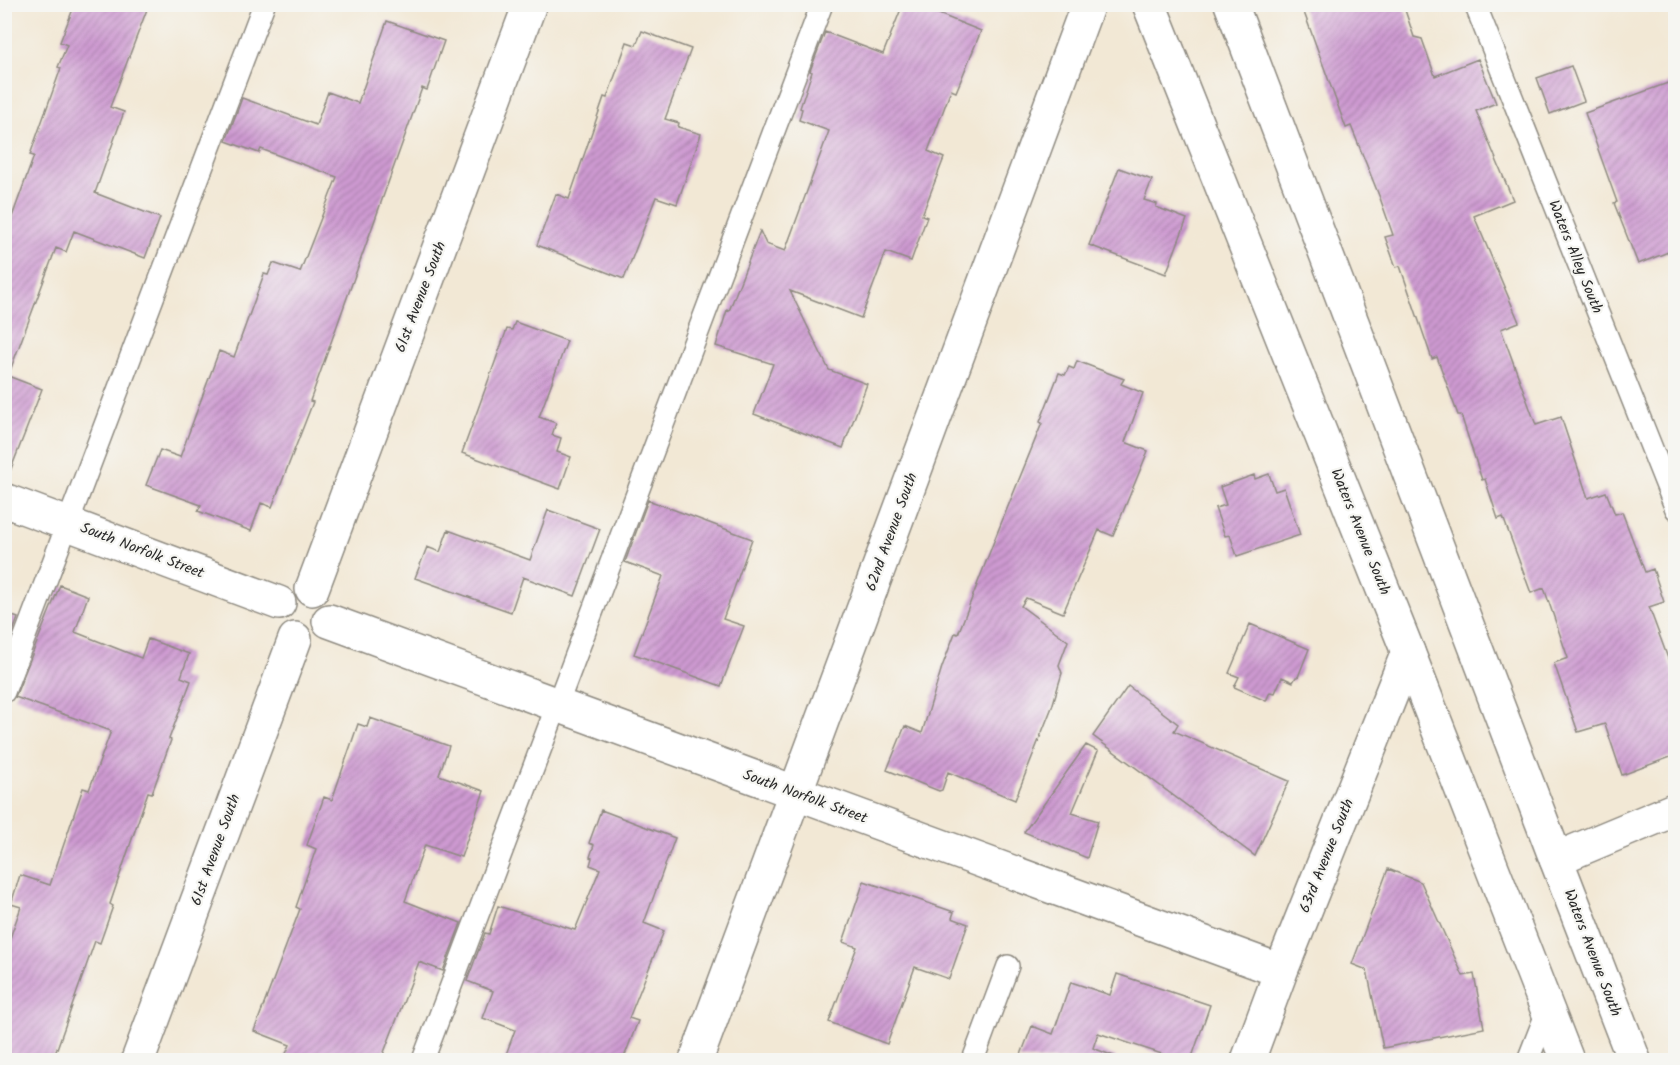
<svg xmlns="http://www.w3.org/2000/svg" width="1680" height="1065" font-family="Kalam,sans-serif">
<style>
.building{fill:url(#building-hatch)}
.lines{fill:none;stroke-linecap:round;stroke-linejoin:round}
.lane-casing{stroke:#8e8a80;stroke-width:24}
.street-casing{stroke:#8e8a80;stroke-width:36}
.secondary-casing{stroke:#8e8a80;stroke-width:36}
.lane{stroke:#fff;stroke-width:21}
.street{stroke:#fff;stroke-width:33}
.secondary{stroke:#fff;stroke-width:33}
.labels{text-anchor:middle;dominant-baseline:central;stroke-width:4.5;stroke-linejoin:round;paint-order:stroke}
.street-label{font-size:15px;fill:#2b2b2b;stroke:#f6f6f2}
</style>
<defs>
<pattern id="building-hatch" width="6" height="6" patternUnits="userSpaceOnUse" patternTransform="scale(1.5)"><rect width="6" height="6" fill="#ce9ad1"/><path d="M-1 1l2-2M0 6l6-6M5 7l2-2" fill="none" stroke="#a77eaa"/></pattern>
</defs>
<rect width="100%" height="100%" fill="#f6f6f2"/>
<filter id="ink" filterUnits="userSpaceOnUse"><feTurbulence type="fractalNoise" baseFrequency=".0167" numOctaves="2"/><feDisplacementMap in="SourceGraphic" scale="12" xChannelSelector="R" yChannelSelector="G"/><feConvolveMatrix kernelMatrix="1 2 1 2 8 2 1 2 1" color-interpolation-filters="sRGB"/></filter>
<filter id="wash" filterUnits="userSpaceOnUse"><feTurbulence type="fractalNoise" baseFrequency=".008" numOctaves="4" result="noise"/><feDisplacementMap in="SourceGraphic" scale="24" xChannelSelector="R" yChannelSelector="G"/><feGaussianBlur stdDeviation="1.35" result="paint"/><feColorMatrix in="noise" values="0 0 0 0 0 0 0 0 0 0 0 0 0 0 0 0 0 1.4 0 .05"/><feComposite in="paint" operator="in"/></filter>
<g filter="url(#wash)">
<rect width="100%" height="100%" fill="#f2e8d5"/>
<g id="blocks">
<!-- building -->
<path class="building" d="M 75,4 L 149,4 L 110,107 L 124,112 L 95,193 L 160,218 L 145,258 L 74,231 L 66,252 L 56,248 L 8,376 L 42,389 L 7,479 L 4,478 L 4,239 L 34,156 L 30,155 L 61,68 L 58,67 L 67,45 L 60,42 Z
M 903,4 L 914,4 L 981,31 L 956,92 L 951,90 L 928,151 L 944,158 L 922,215 L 927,217 L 911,261 L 886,252 L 861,318 L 790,291 L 829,370 L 867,384 L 843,448 L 754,414 L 773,364 L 716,346 L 727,310 L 729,311 L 760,231 L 766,244 L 785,251 L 829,131 L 799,120 L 802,109 L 800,108 L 812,72 L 810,71 L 825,32 L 883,54 Z
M 1301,4 L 1403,4 L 1414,37 L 1422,39 L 1435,76 L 1478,59 L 1496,103 L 1476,111 L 1513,200 L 1474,216 L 1519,322 L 1501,329 L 1536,425 L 1561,417 L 1588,498 L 1606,492 L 1615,514 L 1622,512 L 1645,572 L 1653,569 L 1664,602 L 1649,607 L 1676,680 L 1676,755 L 1622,775 L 1605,724 L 1578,732 L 1554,663 L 1568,658 L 1544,588 L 1531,593 L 1503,517 L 1498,519 L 1485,479 L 1482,480 L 1461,415 L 1458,415 L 1437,357 L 1432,359 L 1400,266 L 1396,267 L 1385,237 L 1393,235 L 1380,198 L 1351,126 L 1346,128 Z
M 387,21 L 444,41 L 427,90 L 422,88 L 310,401 L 313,402 L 299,438 L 272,507 L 261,503 L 251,531 L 198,511 L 201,505 L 146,485 L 160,450 L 180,457 L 219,351 L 234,357 L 264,274 L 268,275 L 273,263 L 300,272 L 337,177 L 261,149 L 259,153 L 226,141 L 242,98 L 316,125 L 328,92 L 358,103 Z
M 642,31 L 691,49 L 665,119 L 679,123 L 678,127 L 701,134 L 677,204 L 656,197 L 624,279 L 537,245 L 556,194 L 569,199 L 604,97 L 607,98 L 627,42 L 636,45 Z
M 1571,66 L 1584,101 L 1550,114 L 1537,78 Z
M 1676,80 L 1676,249 L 1638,264 L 1614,203 L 1617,202 L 1585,113 Z
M 1119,168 L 1152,180 L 1144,200 L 1157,204 L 1156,207 L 1187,219 L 1166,274 L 1089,245 Z
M 515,322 L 567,341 L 539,417 L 556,423 L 552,435 L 561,438 L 557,452 L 571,457 L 560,489 L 462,453 L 507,329 L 512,330 Z
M 1077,361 L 1124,379 L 1121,384 L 1143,393 L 1125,442 L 1148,451 L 1113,536 L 1099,530 L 1063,613 L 1026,598 L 1021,606 L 1068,641 L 1059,665 L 1062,673 L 1052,707 L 1015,800 L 948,772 L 942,790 L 939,791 L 887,770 L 905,726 L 922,733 L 942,667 L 955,633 L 958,634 L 996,536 L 1042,423 L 1040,422 L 1059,373 L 1065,375 L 1069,367 L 1074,369 Z
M 1269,474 L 1275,491 L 1284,488 L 1300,535 L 1237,556 L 1230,535 L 1225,536 L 1215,508 L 1226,505 L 1220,487 L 1254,475 L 1255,479 Z
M 648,500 L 752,539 L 723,619 L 744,626 L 721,686 L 634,654 L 663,576 L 625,562 Z
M 548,510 L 600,529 L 575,596 L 523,577 L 511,612 L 415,578 L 427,547 L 440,552 L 448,530 L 530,560 Z
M 60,585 L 88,596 L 75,632 L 141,658 L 148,639 L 189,654 L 181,677 L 191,681 L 169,739 L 171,740 L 152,793 L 148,792 L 110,904 L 113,906 L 100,943 L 95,941 L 53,1060 L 4,1060 L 4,955 L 21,907 L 11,904 L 20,875 L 50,885 L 83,788 L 89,790 L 111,731 L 15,697 Z
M 4,613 L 18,618 L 4,655 Z
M 1250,624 L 1309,649 L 1298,677 L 1296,677 L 1293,682 L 1282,677 L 1275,693 L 1270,692 L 1266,701 L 1234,687 L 1239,677 L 1229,673 Z
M 1128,686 L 1178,724 L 1174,731 L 1289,781 L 1255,856 L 1093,736 Z
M 370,718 L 449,746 L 439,775 L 484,791 L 461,857 L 425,845 L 405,901 L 461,923 L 443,971 L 419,962 L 381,1060 L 283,1060 L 290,1045 L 254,1031 L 300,909 L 296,907 L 316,849 L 307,845 L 324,797 L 332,800 L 358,724 L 367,727 Z
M 1086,745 L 1098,751 L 1072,813 L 1098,821 L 1087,858 L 1024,832 Z
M 601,810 L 675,838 L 644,923 L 664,931 L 629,1018 L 638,1021 L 623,1060 L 504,1060 L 515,1030 L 483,1018 L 493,991 L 467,981 L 485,933 L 489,934 L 498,906 L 575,930 L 600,869 L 590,865 L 592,858 L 590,857 L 594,845 L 589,843 Z
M 1388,869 L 1421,882 L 1463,976 L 1474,974 L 1484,1028 L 1383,1048 L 1367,970 L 1352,964 Z
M 864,881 L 954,912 L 952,918 L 968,924 L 949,979 L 915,967 L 887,1044 L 829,1022 L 857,947 L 843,942 Z
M 1117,974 L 1210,1005 L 1191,1060 L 1180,1060 L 1098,1033 L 1093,1048 L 1116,1057 L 1115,1060 L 1019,1060 L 1032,1026 L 1053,1034 L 1071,982 L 1110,995 Z"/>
</g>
</g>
<g filter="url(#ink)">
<use href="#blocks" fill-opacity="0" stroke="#8e8a80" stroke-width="1.5"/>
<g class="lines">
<defs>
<path id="lane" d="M 1475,4 L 1676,509
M 4,692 L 264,4
M 423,1060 L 822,4
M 973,1060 L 1008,966
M 1528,1060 L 1548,1009"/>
<path id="street" d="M 4,500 L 279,603
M 312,589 L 530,4
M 329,621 L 1281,971
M 1556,859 L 1676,809
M 138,1060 L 295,639
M 1248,1060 L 1281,971 L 1408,652"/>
<path id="secondary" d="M 1149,4 L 1408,652 L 1567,1060
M 1231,4 L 1556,859 L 1634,1060
M 696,1060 L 1088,4"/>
</defs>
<!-- lane casing -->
<use href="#lane" class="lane-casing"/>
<!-- street casing -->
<use href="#street" class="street-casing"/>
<!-- secondary casing -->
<use href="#secondary" class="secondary-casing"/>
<!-- lane -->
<use href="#lane" class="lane"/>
<!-- street -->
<use href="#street" class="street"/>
<!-- secondary -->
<use href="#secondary" class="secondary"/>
</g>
</g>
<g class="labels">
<!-- street labels -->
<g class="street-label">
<text transform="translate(1575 257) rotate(68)">Waters Alley South</text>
<text transform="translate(421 297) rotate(-69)">61st Avenue South</text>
<text transform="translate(892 532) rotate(-70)">62nd Avenue South</text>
<text transform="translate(1360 532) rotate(68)">Waters Avenue South</text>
<text transform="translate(142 551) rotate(21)">South Norfolk Street</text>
<text transform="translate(805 797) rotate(20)">South Norfolk Street</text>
<text transform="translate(216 850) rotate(-70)">61st Avenue South</text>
<text transform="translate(1327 856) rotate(-68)">63rd Avenue South</text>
<text transform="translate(1592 953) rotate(69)">Waters Avenue South</text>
</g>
</g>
<!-- margin -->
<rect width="1680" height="1065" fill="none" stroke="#f6f6f2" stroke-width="24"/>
</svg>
